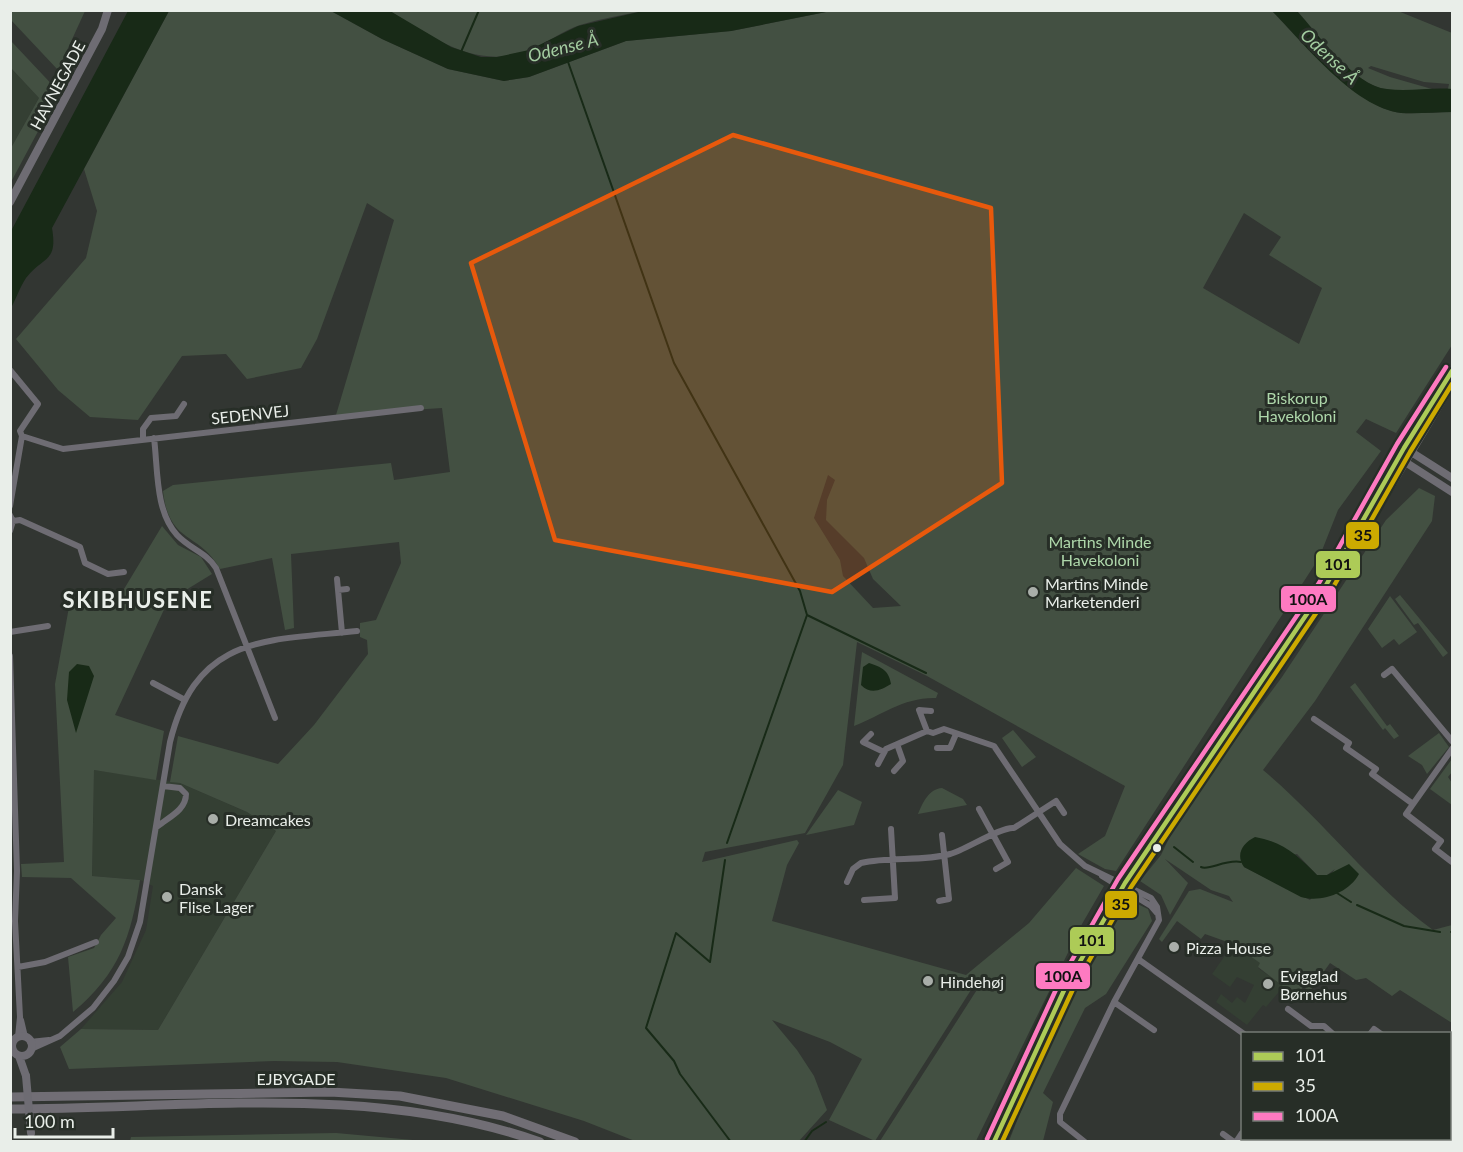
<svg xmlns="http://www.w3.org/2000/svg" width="1463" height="1152" font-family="Lato,sans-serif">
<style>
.built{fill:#343f33}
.green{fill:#435042;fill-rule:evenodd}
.water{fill:#182a17}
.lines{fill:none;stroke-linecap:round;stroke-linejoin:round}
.stream{stroke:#182a17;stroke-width:2}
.minor{stroke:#6e6c73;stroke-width:6}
.tertiary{stroke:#6e6c73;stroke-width:8}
.secondary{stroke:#716e75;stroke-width:9}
.tertiary-bridge{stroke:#6e6c73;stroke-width:8}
.bus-1-casing{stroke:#272e27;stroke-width:9}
.bus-2-casing{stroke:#272e27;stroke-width:9}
.bus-3-casing{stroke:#272e27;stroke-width:9}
.bus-1{stroke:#adcb57;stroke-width:4.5}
.bus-2{stroke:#ca0;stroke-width:4.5}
.bus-3{stroke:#fe7ac1;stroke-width:4.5}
.marked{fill:#e8590c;fill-opacity:0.2;stroke:#e8590c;stroke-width:4.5;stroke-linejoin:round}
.poi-dot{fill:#a9aea9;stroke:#272e27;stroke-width:2}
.bus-dot{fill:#e9eee9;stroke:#272e27;stroke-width:2}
.labels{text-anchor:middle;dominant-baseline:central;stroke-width:6;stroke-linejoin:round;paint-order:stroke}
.street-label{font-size:16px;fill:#e9eee9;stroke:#272e27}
.park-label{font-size:16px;fill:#aed7aa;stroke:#272e27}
.poi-label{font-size:16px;fill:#e9eee9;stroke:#272e27;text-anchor:start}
.water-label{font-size:18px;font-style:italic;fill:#a3cca0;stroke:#272e27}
.district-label{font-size:22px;font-weight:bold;letter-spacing:1.5px;fill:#e9eee9;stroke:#272e27}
.line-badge{stroke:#272e27;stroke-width:2}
.pale-badge-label{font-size:16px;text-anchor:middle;font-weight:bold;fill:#111}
</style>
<rect width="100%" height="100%" fill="#323632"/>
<!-- built -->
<path class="built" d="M 11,68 L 39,98 L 11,148 Z
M 94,770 L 180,783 L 247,812 L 276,831 L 158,1030 L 81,1029 L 122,982 L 146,930 L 153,886 L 140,880 L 92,876 Z
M 1233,944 L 1261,963 L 1258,968 L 1284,986 L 1266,1007 L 1263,1005 L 1247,1025 L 1216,1002 L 1221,994 L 1232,1003 L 1237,997 L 1245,1003 L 1254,985 L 1237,977 L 1230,987 L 1212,974 Z"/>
<!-- green -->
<path class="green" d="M 11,10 L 85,11 L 58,70 L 11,20 Z
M 169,11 L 331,11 L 382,39 L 448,69 L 504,81 L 529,77 L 626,41 L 731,31 L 831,11 L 1272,11 C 1302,42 1357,108 1401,113 C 1418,114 1436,112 1452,112 L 1452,345 L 1396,433 L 1366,419 L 1356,432 L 1381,451 L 1338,510 L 1319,558 L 1116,871 L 1105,869 L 1078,854 L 1105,836 L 1125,786 L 927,676 L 857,642 L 843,765 L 805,833 L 705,852 L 702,862 L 797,840 L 799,843 L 787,865 L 772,921 L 966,975 L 1029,923 L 1076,868 L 1104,886 L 1082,924 L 976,1141 L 880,1141 L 980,985 L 976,982 L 875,1141 L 829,1120 L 862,1059 L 830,1042 L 772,1020 L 797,1050 L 814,1076 L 827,1110 L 799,1141 L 635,1141 L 584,1121 L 446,1078 L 337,1062 L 274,1061 L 69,1069 L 60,1047 L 81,1029 L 158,1030 L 276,831 L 247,812 L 180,783 L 170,782 L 178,736 L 278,764 L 314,725 L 368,654 L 367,640 L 360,637 L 360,623 L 376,620 L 401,563 L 399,542 L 291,554 L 294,628 L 285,630 L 272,558 L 220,569 C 199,531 169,545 163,491 L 173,485 L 391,463 L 394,480 L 450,472 L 442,408 L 336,415 L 394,220 L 367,203 L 317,339 L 301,368 L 247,379 L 226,354 L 182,356 L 138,420 L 90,417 L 58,390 L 16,339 L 86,258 L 97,211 L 84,169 ZM 1244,213 L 1281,237 L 1269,255 L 1322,288 L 1299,344 L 1203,288 ZM 828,475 L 835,480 L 827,500 L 826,520 L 864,558 L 873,579 L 901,606 L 873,608 L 843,576 L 840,560 L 814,518 Z
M 390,11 L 643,11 C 622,15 600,19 580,25 C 562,31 547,43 530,50 C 477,71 433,38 390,11 Z
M 1297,11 L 1398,11 L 1452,33 L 1452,89 L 1448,89 L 1449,84 L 1424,82 L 1371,66 L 1368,68 L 1390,77 L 1432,89 C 1416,90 1399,92 1384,89 C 1352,83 1318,34 1297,11 Z
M 11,41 L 59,92 L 11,182 L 11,148 L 39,98 L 11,68 Z
M 1419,488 L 1435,496 L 1432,521 L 1315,701 L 1263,770 C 1323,820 1370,884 1433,930 L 1452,925 L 1452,1023 L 1400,990 L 1392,996 L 1366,978 L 1356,980 L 1330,963 L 1310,991 L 1303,987 L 1296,996 L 1258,967 L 1260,963 L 1233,944 L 1205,934 L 1201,939 L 1177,921 L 1162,942 L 1159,939 L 1189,891 L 1200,889 L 1233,902 L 1229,896 L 1211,890 L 1165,859 L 1188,883 L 1170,915 L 1161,895 L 1140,881 L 1161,855 L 1174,828 L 1213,770 L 1282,677 L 1386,520 ZM 1297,854 L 1317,875 L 1327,875 L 1335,869 L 1310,900 L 1244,867 Z
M 162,526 L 178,545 L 201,557 L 212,574 L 168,601 L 115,715 L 164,731 L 156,780 L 94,770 L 92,876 L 140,880 C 131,937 119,974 73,1012 L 68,957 L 94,948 L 101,935 L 116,918 L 71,878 L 22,877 L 21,864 L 64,862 L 55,684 L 71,596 L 115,604 Z
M 1400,595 L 1448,653 L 1443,657 L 1418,623 L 1414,625 L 1395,599 Z
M 1390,596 L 1417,632 L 1399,645 L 1394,639 L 1382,648 L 1368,629 Z
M 862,652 L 938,693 L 936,698 C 904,697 882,715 854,726 Z
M 1355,683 L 1387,726 L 1390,724 L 1399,736 L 1394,739 L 1385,728 L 1383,730 L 1350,687 Z
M 1013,730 L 1036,757 L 1022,767 L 1002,738 Z
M 1439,733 L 1449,747 L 1427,774 L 1422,765 L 1408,756 Z
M 1452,759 L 1452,772 L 1448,777 L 1452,783 L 1452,805 L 1430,789 Z
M 942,788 L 963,799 L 967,805 L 918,814 C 923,802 929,789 942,788 Z
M 838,790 L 862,802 L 854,825 L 806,835 Z
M 1129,900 L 1148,909 L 1152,921 L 1106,994 L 1085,1008 L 1043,1093 L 1053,1102 L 1043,1141 L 1009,1141 C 1032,1081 1060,1021 1091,964 C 1104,943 1117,922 1129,900 Z
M 336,1133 L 424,1141 L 130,1141 L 131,1137 Z"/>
<!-- water -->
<path class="water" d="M 128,11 L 169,11 L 52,228 C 58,263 43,256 26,278 C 20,287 16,299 11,308 L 11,231 Z
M 331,11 L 390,11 L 451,47 L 481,57 L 497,57 L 529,50 L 578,26 L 643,11 L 831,11 L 731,31 L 626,41 L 529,77 L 504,81 L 448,69 L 382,39 Z
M 1272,11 L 1297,11 C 1318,34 1354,86 1387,89 C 1409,92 1431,87 1452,89 L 1452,112 C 1436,112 1418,114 1401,113 C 1353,107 1304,43 1272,11 Z
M 869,663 C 881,667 889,670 891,684 C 881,690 871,695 861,685 L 863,667 Z
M 77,664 L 89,666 L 94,676 L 76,733 L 67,700 L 69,672 Z
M 1255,837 C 1284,842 1298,856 1317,875 L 1327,875 L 1349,864 L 1359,874 C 1349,893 1321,903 1301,897 L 1244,867 C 1235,854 1243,843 1255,837 Z"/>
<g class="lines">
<!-- stream -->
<path class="stream" d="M 461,52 L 479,10
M 567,59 L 674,363 L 800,591 L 807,615 L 727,843
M 807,615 L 926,673
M 1174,847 L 1193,862
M 725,860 L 710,962 L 676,933 L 646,1028 L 674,1061 L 680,1074 L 731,1142
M 1201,867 C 1209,871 1225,859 1241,862
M 1337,893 L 1351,902
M 1357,905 L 1404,926 L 1440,932
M 1451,932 L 1452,932
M 804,1142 L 812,1131 L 826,1122"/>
<!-- minor -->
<path class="minor" d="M 10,370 L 38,404 L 20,431 L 22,436 L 10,506
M 22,436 L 63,449 L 421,408
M 154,438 C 158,469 155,511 177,535 C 190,549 206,552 216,568 L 275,718
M 143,439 L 143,429 L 151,418 L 176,416 L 184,404
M 10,515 L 13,521 L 10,531
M 13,521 L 20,520 L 80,547 L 85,563 L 108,574 L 124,572
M 337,579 L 342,633
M 338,590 L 347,589
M 10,632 L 48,626
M 10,656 L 17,871 L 15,921 L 20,1017 L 18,1037
M 1384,675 L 1392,669 L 1452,741
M 153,683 L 185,700
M 1314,719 L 1349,743 L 1346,748 L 1376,769 L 1372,774 L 1413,804
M 927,731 L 919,710 L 931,711
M 871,734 L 863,742 L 884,752
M 937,748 L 950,748 L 956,734
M 1452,749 L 1406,814 L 1441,841 L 1435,849 L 1452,862
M 878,764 L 886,749 L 927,731 L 933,733 L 944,729 L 994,746 L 1060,844 L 1085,866 L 1151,898 L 1157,907 L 1159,920 L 1114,1002 L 1060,1114 L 1060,1122 L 1085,1142
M 894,771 L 903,761 L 897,744
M 979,809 L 1008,862 L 996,869
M 158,826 C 169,817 186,810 186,794 L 180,788 L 163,786
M 1102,876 L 1151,906 L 1157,913
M 847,882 L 853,869 L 861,863 C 890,856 922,862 950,854 C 965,850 1002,826 1014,828 L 1056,801 L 1064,813
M 864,900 L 895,898 L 891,829
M 939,901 L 949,899 L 942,835
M 1138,959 L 1244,1034
M 18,967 L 45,962 L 96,942
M 1114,1002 L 1154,1030
M 1288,1009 L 1311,1026 L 1324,1026 L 1333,1034
M 21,1020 L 25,1037
M 1370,1034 L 1374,1029 L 1381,1034
M 30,1042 L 49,1040
M 31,1049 L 60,1036 L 93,1008 L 114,981 L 128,957 L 140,922 L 170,742 C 197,634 265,641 357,631
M 1450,1072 L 1452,1074
M 1223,1134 L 1234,1142
M 1450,1135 L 1452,1132
M 1246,1138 L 1250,1142
M 1236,1142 L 1242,1133
M 1381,1142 L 1383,1138
M 1444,1142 L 1447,1138"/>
<!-- tertiary -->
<path class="tertiary" d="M 10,202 L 102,29 L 108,10
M 1408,450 L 1452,478
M 1402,460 L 1452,492
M12 1046a10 10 0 1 1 20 0a10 10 0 1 1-20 0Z
M 19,1056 L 26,1076"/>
<!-- secondary -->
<path class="secondary" d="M 1345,551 L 1404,448 L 1452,371
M 10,1097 L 330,1092 L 400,1096 L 503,1116 L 575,1142
M 10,1109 C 187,1109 371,1082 540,1142
M 994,1142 L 1066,986 L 1125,883 L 1182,795 L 1349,555 L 1452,383"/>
<!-- tertiary-bridge -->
<path class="tertiary-bridge" d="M 26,1076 L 31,1133"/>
<defs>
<path id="bus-1" d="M 994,1142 L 1066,986 L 1125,883 L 1325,587 L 1404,448 L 1452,371"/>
<path id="bus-2" d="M 1002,1142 L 1073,989 L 1131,887 L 1331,591 L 1410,452 L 1452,384"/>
<path id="bus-3" d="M 987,1139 L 1059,983 L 1118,879 L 1319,583 L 1397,444 L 1446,367"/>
</defs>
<!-- bus-1 casing -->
<use href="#bus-1" class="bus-1-casing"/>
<!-- bus-2 casing -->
<use href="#bus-2" class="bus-2-casing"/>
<!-- bus-3 casing -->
<use href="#bus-3" class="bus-3-casing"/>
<!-- bus-1 -->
<use href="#bus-1" class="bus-1"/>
<!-- bus-2 -->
<use href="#bus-2" class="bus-2"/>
<!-- bus-3 -->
<use href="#bus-3" class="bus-3"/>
</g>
<!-- marked area -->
<path class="marked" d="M 733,135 L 991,208 L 1002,483 L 832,592 L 555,540 L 471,263 Z"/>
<!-- markers -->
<g class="poi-dot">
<circle cx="1033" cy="592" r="6"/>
<circle cx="213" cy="819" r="6"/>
<circle cx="167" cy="897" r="6"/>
<circle cx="1174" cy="947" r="6"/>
<circle cx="928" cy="981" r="6"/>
<circle cx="1268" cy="984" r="6"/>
</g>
<circle class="bus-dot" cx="1157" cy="848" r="5"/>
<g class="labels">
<!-- street labels -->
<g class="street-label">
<text transform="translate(57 85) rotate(-62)">HAVNEGADE</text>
<text transform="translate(250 414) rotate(-6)">SEDENVEJ</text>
<text x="296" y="1078">EJBYGADE</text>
</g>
<!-- park labels -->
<g class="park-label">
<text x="1297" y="397">Biskorup<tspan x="1297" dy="18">Havekoloni</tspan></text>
<text x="1100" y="541">Martins Minde<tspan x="1100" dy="18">Havekoloni</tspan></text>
</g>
<!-- poi labels -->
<g class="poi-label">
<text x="1045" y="583">Martins Minde<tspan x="1045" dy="18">Marketenderi</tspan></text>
<text x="225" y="819">Dreamcakes</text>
<text x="179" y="888">Dansk<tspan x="179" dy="18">Flise Lager</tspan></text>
<text x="1186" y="947">Pizza House</text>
<text x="1280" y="975">Evigglad<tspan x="1280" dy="18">Børnehus</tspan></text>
<text x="940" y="981">Hindehøj</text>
</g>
<!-- water labels -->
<g class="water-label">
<text transform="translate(563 47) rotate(-14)">Odense Å</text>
<text transform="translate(1330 56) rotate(43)">Odense Å</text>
</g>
<!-- district labels -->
<g class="district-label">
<text x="138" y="599">SKIBHUSENE</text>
</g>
</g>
<g class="line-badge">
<rect x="1345" y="521" width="35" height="29" rx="6" fill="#ca0"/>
<rect x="1315" y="550" width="46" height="29" rx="6" fill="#adcb57"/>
<rect x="1280" y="585" width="57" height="28" rx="6" fill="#fe7ac1"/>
<rect x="1104" y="890" width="34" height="29" rx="6" fill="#ca0"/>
<rect x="1069" y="926" width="46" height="29" rx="6" fill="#adcb57"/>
<rect x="1035" y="962" width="56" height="28" rx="6" fill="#fe7ac1"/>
</g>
<g class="pale-badge-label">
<text x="1363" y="541">35</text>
<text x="1338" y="570">101</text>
<text x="1308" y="605">100A</text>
<text x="1121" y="910">35</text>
<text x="1092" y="946">101</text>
<text x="1063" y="982">100A</text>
</g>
<!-- border -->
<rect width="1463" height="1152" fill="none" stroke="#e9eee9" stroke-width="24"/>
<!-- legend -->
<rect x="1241" y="1032" width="210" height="108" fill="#272e27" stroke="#757b75" stroke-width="1.5"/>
<rect x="1253" y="1052" width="30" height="9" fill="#adcb57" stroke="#757b75" stroke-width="1.5"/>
<text x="1295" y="1062" font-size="18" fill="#e9eee9">101</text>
<rect x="1253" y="1082" width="30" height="9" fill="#ccaa00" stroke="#757b75" stroke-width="1.5"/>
<text x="1295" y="1092" font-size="18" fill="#e9eee9">35</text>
<rect x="1253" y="1112" width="30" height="9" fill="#fe7ac1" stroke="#757b75" stroke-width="1.5"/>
<text x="1295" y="1122" font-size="18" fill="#e9eee9">100A</text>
<!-- scale -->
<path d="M15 1128v9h98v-9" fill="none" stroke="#e9eee9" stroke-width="3"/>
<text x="24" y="1128" font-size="18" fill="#e9eee9" stroke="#272e27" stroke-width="4.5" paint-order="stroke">100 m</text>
</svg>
